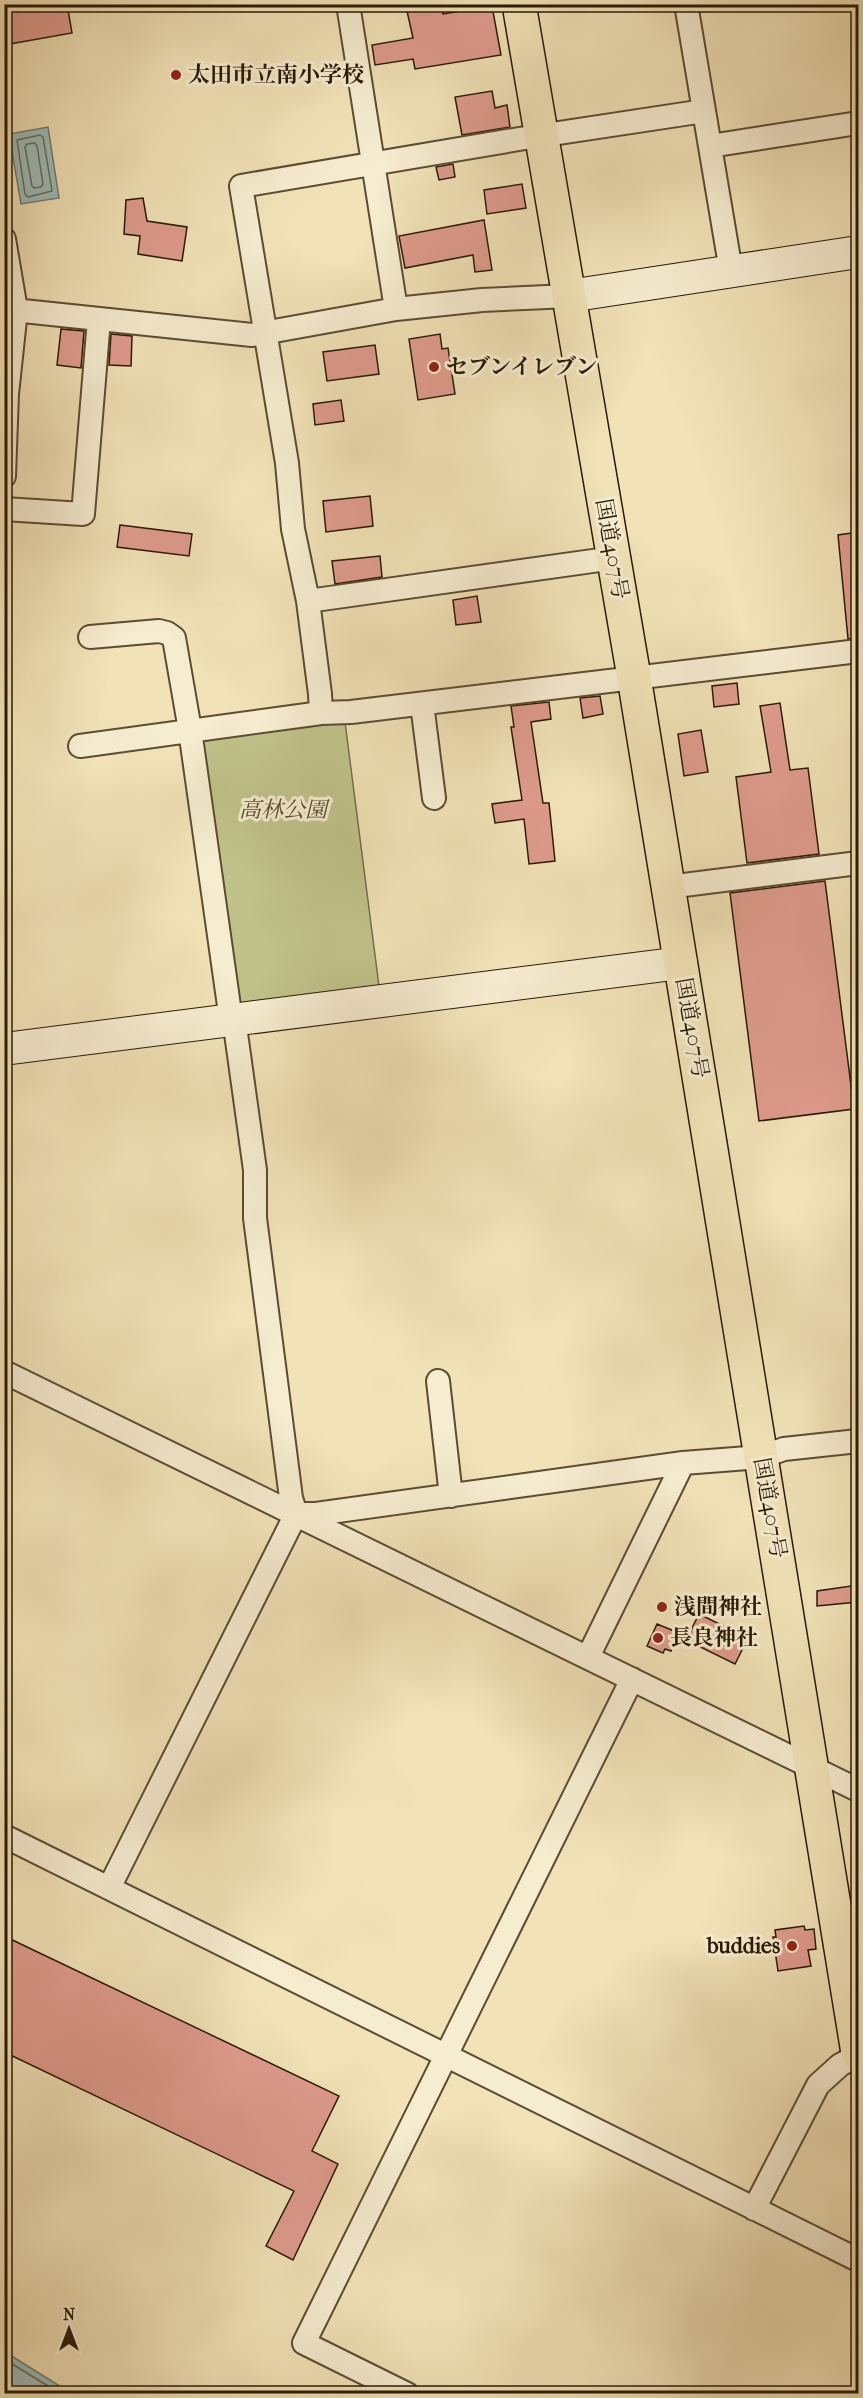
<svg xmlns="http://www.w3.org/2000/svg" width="863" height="2398" font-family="'IM FELL French Canon','Noto Serif JP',serif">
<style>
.green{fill:#c0c28a;stroke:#756e48;stroke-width:1.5}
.water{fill:#9ebcb8;stroke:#707b70;stroke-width:1.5}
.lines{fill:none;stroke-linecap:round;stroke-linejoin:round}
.shore{stroke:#646b5e;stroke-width:1.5}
.building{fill:#df9b8d;stroke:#2a1a05;stroke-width:1.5}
.street-casing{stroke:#5c4c32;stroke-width:26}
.secondary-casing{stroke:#2a1a05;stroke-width:34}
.highway-casing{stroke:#2a1a05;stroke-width:36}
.street{stroke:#f6ecd0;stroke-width:22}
.secondary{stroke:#f6ecd0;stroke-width:32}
.highway{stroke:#f1e2b7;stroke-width:33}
.poi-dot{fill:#8f2418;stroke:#f6ecd0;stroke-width:2}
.labels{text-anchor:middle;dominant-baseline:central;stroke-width:6;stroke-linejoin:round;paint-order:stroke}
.poi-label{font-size:22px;font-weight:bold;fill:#2a1a05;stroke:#f6ecd0;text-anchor:start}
.street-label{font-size:22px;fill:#2a1a05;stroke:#f6ecd0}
.park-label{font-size:22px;font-style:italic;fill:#574c2d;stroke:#f6ecd0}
</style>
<rect width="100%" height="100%" fill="#f1e2b7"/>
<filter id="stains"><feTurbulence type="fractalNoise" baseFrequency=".00333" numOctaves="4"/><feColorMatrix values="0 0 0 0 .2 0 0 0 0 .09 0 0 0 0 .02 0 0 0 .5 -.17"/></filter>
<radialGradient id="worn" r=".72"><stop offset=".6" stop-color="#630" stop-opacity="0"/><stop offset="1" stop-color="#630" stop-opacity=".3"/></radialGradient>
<!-- green -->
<path class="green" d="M 345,722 L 380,994 L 244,1009 L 240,1002 L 200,746 L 205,740 Z"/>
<!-- water -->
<path class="water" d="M 48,127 L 59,198 L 21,204 L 9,134 Z
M 5,2352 L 71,2393 L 5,2393 Z"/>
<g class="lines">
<!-- shore -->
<path class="shore" d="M 40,135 L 43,137 L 52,191 L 28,197 L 25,194 L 17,140 Z
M 35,143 L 37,146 L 43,184 L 41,187 L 34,188 L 32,186 L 25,147 L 27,144 Z
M 4,2359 L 61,2394"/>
</g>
<!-- building -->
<path class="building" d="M 4,4 L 67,4 L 72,33 L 4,45 Z
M 441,4 L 443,14 L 492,6 L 501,55 L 415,69 L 413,59 L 375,65 L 372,45 L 413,38 L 407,11 Z
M 492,91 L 495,108 L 507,105 L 510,127 L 462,135 L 455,97 Z
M 453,164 L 455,177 L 439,180 L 436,167 Z
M 522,184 L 526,208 L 487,214 L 484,190 Z
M 143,198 L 147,221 L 187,227 L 182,261 L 138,254 L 140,236 L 124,234 L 126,200 Z
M 484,220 L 492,270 L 475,272 L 473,255 L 405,268 L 399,236 Z
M 61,329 L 84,331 L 81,368 L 57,365 Z
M 111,334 L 132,336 L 131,366 L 109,365 Z
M 440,334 L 442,349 L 448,348 L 455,394 L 418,400 L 409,339 Z
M 375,345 L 379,374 L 327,381 L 323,352 Z
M 341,400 L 344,421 L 315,425 L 313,404 Z
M 370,496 L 373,526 L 326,532 L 323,501 Z
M 120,525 L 192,534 L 189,556 L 117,547 Z
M 858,532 L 858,638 L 848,639 L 838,535 Z
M 380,556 L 382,577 L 335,584 L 332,561 Z
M 477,596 L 481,622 L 456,625 L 453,600 Z
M 737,683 L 739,704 L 714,707 L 712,686 Z
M 600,696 L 603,714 L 583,718 L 580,698 Z
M 549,702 L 551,719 L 531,722 L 543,803 L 549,803 L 555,861 L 529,864 L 524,819 L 495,823 L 492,804 L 522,800 L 511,727 L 514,727 L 511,706 Z
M 780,703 L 790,770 L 808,768 L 819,854 L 747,863 L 736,777 L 771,772 L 760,706 Z
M 701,730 L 708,772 L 684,776 L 678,734 Z
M 825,881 L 854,1109 L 759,1121 L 730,893 Z
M 858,1585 L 858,1602 L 817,1606 L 817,1591 Z
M 699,1614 L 748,1638 L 735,1664 L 686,1640 Z
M 657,1624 L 679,1633 L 671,1651 L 665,1649 L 663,1653 L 647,1646 Z
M 804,1926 L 805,1930 L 814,1929 L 816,1949 L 808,1950 L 811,1966 L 778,1971 L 773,1937 L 776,1937 L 775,1930 Z
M 4,1936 L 339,2096 L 312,2151 L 338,2164 L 293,2260 L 266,2246 L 294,2191 L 4,2052 Z"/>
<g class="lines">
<defs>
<path id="street" d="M 348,4 L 396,309
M 686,4 L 731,271
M 710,146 L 858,123
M 4,239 L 16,310 L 7,394 L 4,476
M 4,309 L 252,335 L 396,309 L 482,300 L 569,296
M 4,509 L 83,514 L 99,319
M 308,601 L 614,558
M 90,637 L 159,631 L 167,633 L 174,638 L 190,730 L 229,1006 L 234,1019 L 255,1170 L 255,1218 L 291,1498 L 296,1514 L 109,1888
M 422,704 L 434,798
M 321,713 L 320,694 L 308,601 L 293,529 L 287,463 L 241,186 L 519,139 L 704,111
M 80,746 L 321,713 L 351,712 L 858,651
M 668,887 L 858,863
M 4,1372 L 858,1790
M 438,1381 L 451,1496
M 300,1514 L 316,1514 L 683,1463 L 761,1457 L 784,1449 L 858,1441
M 588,1657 L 683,1463
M 4,1836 L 858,2260
M 754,2209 L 818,2085 L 840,2065 L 858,2055
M 407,2394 L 304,2343 L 632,1679"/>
<path id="secondary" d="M 569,296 L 858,252
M 4,1049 L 681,963"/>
<path id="highway" d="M 519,4 L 634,677 L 858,2053"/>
</defs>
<!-- street casing -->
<use href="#street" class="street-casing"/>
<!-- secondary casing -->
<use href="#secondary" class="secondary-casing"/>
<!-- highway casing -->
<use href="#highway" class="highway-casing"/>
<!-- street -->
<use href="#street" class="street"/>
<!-- secondary -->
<use href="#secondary" class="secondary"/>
<!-- highway -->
<use href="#highway" class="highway"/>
</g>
<!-- markers -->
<g class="poi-dot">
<circle cx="176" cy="75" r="6"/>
<circle cx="434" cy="367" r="6"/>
<circle cx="662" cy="1607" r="6"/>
<circle cx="658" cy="1638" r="6"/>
<circle cx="792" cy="1946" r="6"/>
</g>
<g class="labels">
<!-- poi labels -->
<g class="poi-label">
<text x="188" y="75">太田市立南小学校</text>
<text x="446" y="367">セブンイレブン</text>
<text x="674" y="1607">浅間神社</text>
<text x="670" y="1638">長良神社</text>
<text x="780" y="1946" text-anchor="end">buddies</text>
</g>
<!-- street labels -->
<g class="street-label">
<text transform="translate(612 549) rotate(80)">国道407号</text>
<text transform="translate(692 1028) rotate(80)">国道407号</text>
<text transform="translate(770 1508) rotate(80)">国道407号</text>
</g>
<!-- park labels -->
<g class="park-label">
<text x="283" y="810">高林公園</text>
</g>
</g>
<!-- margin -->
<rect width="863" height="2398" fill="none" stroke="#f1e2b7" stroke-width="24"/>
<rect x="6" y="6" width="851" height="2386" fill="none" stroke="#2a1a05" stroke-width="3"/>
<rect x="12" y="12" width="839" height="2374" fill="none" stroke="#2a1a05" stroke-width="1.5"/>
<!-- north arrow -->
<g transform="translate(69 2329)" stroke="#f6ecd0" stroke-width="4.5" paint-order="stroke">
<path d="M0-4.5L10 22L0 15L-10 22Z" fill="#2a1a05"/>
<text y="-9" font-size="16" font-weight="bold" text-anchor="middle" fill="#2a1a05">N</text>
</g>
<rect width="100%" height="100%" filter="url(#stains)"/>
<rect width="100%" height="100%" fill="url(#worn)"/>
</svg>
